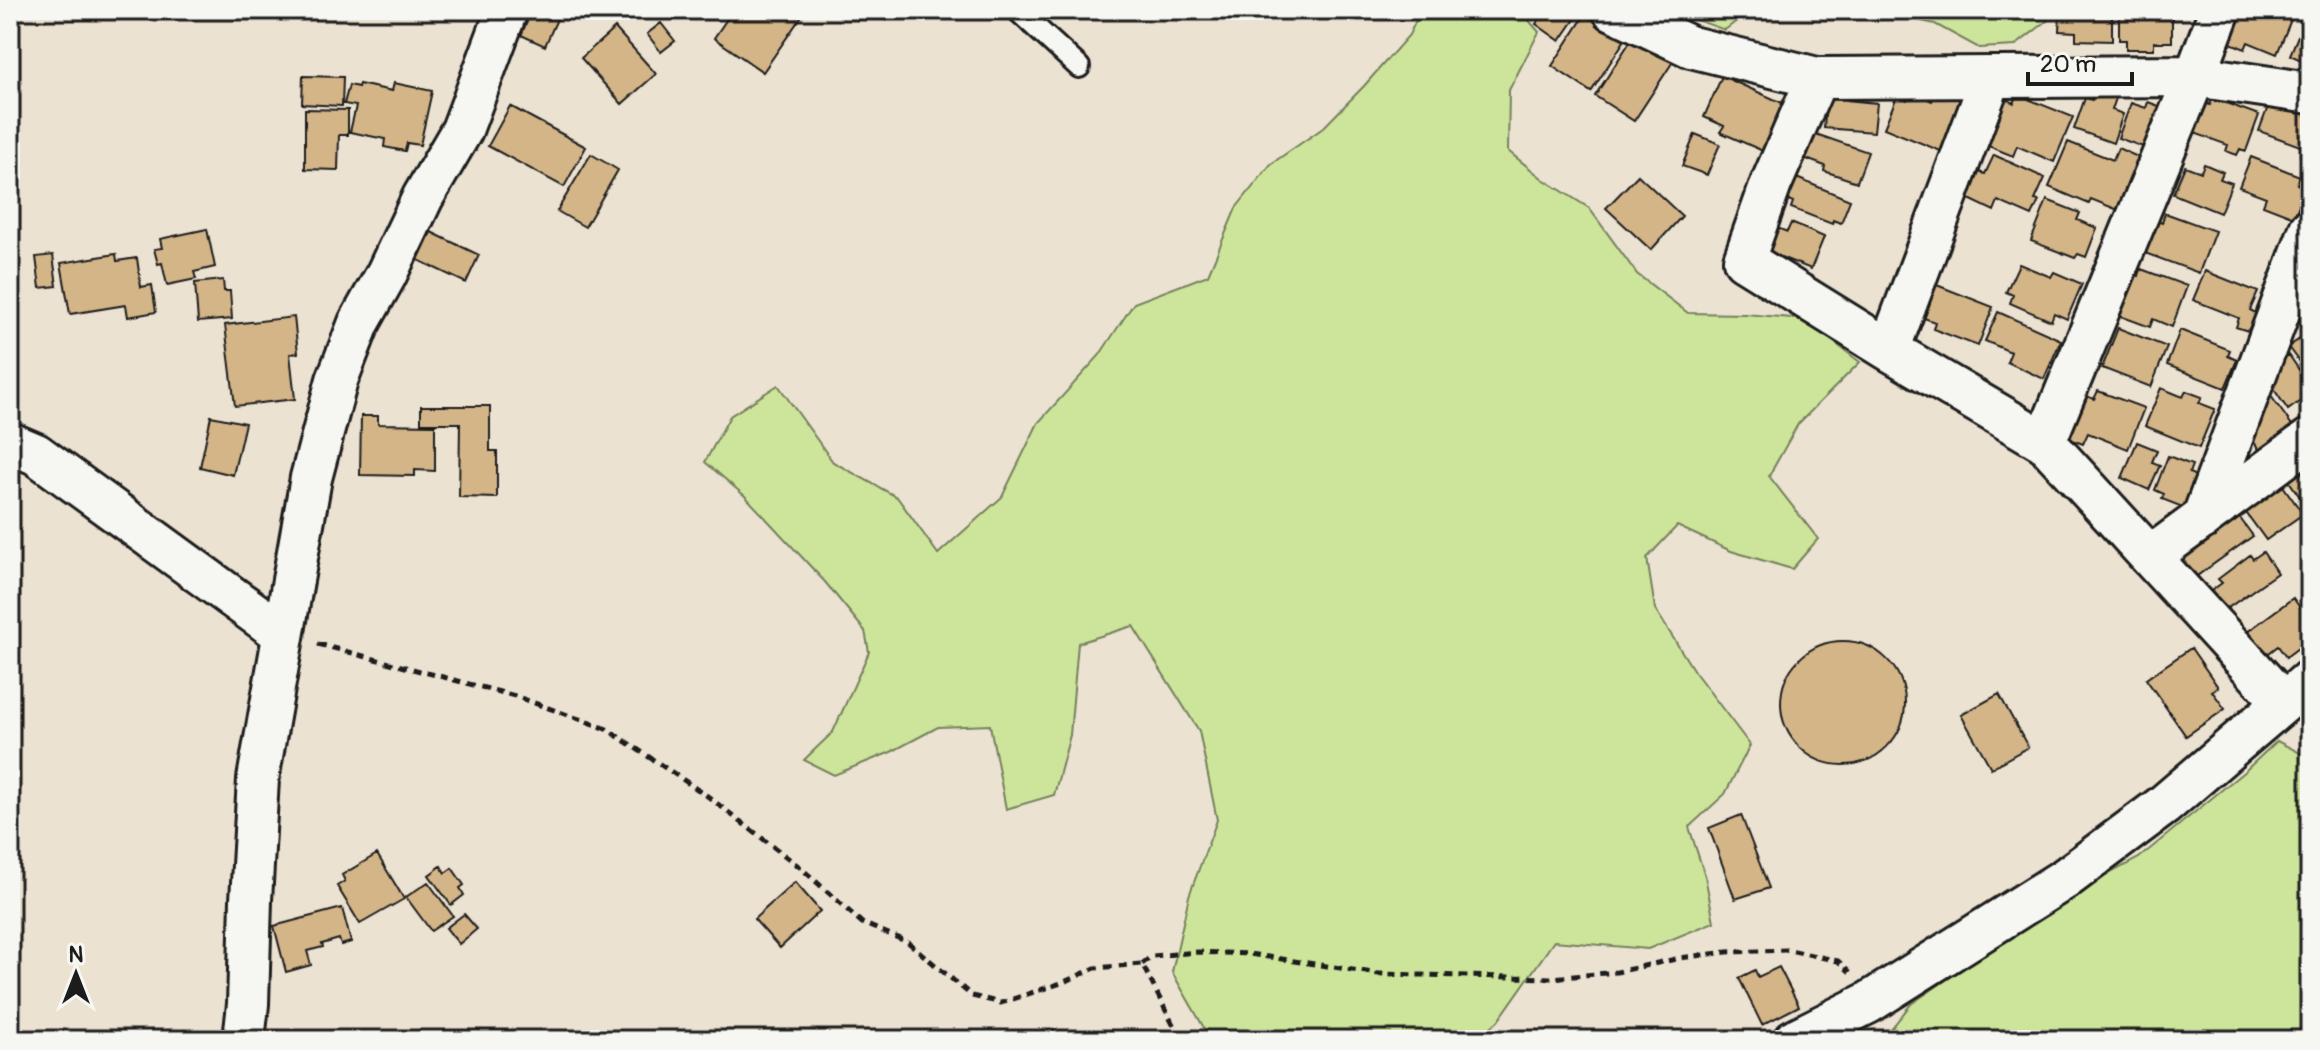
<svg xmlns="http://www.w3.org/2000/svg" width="2320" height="1050" font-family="Pangolin,sans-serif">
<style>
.green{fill:#cde59b;stroke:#74805c;stroke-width:2}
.building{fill:#d4b588;stroke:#1c1c1c;stroke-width:2}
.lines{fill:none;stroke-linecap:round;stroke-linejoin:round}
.service-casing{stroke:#1c1c1c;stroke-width:26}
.minor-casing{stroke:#1c1c1c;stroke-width:46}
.path{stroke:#1c1c1c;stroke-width:5;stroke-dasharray:8 6;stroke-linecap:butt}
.service{stroke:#f6f6f2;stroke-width:20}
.minor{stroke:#f6f6f2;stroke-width:40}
</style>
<rect width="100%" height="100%" fill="#ece2d2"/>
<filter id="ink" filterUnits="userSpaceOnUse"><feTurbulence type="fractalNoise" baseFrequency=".0125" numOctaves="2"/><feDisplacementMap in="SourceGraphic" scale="16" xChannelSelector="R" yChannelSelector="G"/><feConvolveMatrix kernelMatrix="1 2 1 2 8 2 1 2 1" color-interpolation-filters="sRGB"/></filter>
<g filter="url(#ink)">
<!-- green -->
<path class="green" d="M 1421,10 L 1520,10 L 1539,32 L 1509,90 L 1508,151 L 1543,179 L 1589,208 L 1637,274 L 1688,313 L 1745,314 L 1803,319 L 1860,362 L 1798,424 L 1769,476 L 1818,539 L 1792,569 L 1731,551 L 1677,526 L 1647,558 L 1655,609 L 1694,671 L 1750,745 L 1725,794 L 1689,827 L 1705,876 L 1714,922 L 1648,949 L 1554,941 L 1498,1021 L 1475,1040 L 1211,1040 L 1172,972 L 1189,896 L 1217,820 L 1199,731 L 1133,626 L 1078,643 L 1070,735 L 1054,795 L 1006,809 L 990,725 L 938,727 L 891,752 L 834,775 L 804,760 L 833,732 L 869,652 L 865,631 L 825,582 L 746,497 L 705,462 L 730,416 L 778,385 L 833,462 L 897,497 L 938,554 L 1002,497 L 1038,423 L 1099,356 L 1134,303 L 1208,275 L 1236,208 L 1271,164 L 1323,128 L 1364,86 L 1409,35 Z
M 1677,10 L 1776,10 L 1747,13 L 1725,30 L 1682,15 Z
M 1873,10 L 2050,10 L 2047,21 L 2015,46 L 1979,48 L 1935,24 Z
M 2277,741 L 2310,758 L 2310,1040 L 1882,1040 L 1911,1004 L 2077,891 L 2139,858 L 2246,770 Z"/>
<!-- building -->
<path class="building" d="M 532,10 L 561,10 L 545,46 L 521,35 Z
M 733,10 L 797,10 L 803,14 L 763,72 L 714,38 Z
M 1546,10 L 1577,10 L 1580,12 L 1560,41 L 1536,24 Z
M 2060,10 L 2112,10 L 2112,41 L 2076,40 L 2076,32 L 2059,31 Z
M 2119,10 L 2172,10 L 2172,42 L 2154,42 L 2154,49 L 2126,49 L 2126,40 L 2119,40 Z
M 2233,10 L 2275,10 L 2292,17 L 2277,54 L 2248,42 L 2245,49 L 2221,39 Z
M 2307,14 L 2310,15 L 2310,64 L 2290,55 Z
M 1585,15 L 1605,28 L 1628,35 L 1591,92 L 1552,66 Z
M 661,23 L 675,41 L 661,52 L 647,34 Z
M 615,28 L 656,74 L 622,104 L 581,58 Z
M 1635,34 L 1674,60 L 1634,121 L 1595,96 Z
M 303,76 L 343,77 L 342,106 L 302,104 Z
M 1722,76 L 1787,105 L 1765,152 L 1720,132 L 1724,126 L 1704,117 Z
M 394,83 L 432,91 L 420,145 L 407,143 L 405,151 L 384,147 L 385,139 L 350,132 L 356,106 L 344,104 L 349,85 L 358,87 L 359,84 L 392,91 Z
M 1937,89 L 1964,101 L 1943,152 L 1884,128 L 1897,96 L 1907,100 L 1910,92 L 1932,101 Z
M 2096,91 L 2116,98 L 2112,110 L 2123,114 L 2113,143 L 2074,129 L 2085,98 L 2092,100 Z
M 1827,92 L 1846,94 L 1846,100 L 1877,103 L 1874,132 L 1824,128 Z
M 2018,95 L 2073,117 L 2054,162 L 2017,146 L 2013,156 L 1981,143 L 2000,96 L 2014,103 Z
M 2212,98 L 2259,115 L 2246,151 L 2240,149 L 2237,155 L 2226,151 L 2228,145 L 2186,130 L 2197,100 L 2210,105 Z
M 2148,102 L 2162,107 L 2146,148 L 2118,138 L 2131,103 L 2146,108 Z
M 2269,104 L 2282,110 L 2284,104 L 2310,115 L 2310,159 L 2300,155 L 2303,147 L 2259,131 Z
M 510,106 L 586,147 L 564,187 L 488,146 Z
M 305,109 L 348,110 L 348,135 L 339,135 L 338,170 L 305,169 Z
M 1810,132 L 1868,152 L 1857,182 L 1824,171 L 1825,166 L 1801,157 Z
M 1695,134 L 1720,144 L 1707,175 L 1682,166 Z
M 2068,142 L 2113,160 L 2118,148 L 2140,158 L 2118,210 L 2091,199 L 2089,204 L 2049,187 Z
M 591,154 L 618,170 L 585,227 L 557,211 Z
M 1994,155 L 2045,178 L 2035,200 L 2039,201 L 2032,216 L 1998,201 L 1994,211 L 1967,198 L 1979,172 L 1985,174 Z
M 2251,157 L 2300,176 L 2297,184 L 2306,188 L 2294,217 L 2263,205 L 2266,197 L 2239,187 Z
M 2204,164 L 2223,172 L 2220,179 L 2232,183 L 2220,213 L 2173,194 L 2185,166 L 2201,172 Z
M 1638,175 L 1682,216 L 1651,250 L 1606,208 Z
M 1794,177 L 1850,200 L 1841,223 L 1833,220 L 1832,224 L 1791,208 L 1793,202 L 1785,198 Z
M 2047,200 L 2080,213 L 2077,220 L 2097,228 L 2086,257 L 2078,254 L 2075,258 L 2031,241 Z
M 2165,213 L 2215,231 L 2199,273 L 2134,249 L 2146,217 L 2162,223 Z
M 1791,223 L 1824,237 L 1811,269 L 1763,250 L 1773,226 L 1787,232 Z
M 207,229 L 215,267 L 194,272 L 196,279 L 167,285 L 162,263 L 158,264 L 154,249 L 162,248 L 160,239 Z
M 431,232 L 479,255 L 466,283 L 418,260 Z
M 116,254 L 117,261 L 137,258 L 141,287 L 152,285 L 156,312 L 128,317 L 126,305 L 70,314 L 61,263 Z
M 53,255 L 57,286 L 40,288 L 36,257 Z
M 2019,264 L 2051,277 L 2054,272 L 2082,284 L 2067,319 L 2054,313 L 2051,321 L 2010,303 L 2013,295 L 2006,292 Z
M 2141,269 L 2187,286 L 2172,327 L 2153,319 L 2150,327 L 2112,313 L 2128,272 L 2139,276 Z
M 2205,271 L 2258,292 L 2250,310 L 2256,313 L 2248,331 L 2236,327 L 2239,318 L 2193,300 Z
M 223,280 L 224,291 L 230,291 L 232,319 L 198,322 L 195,283 Z
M 1929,282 L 1993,307 L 1978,346 L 1933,329 L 1935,322 L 1916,315 Z
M 1998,312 L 2061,340 L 2044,379 L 2007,362 L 2011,352 L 1985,341 Z
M 294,317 L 298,353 L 290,354 L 295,399 L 235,406 L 225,325 Z
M 2118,328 L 2167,347 L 2151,387 L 2102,368 Z
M 2180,330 L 2230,350 L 2228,356 L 2237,360 L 2225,388 L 2167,365 Z
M 2310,332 L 2310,364 L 2308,362 L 2302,366 L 2288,347 Z
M 2289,355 L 2310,386 L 2310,394 L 2288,410 L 2263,373 Z
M 2161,388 L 2183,397 L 2186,391 L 2202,397 L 2199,403 L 2215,409 L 2199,448 L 2145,426 Z
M 2098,391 L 2144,408 L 2128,449 L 2088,433 L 2083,444 L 2062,436 L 2079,393 L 2094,399 Z
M 2268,392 L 2294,428 L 2261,452 L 2244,428 Z
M 421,406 L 490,406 L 490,451 L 497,451 L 497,498 L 459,497 L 460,423 L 421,423 Z
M 211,416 L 245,423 L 233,475 L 200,467 Z
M 361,416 L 378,416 L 378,424 L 435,425 L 435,471 L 415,470 L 415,476 L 360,475 Z
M 2137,442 L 2157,450 L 2152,462 L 2160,465 L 2149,490 L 2122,478 Z
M 2310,450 L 2310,507 L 2308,509 L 2285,475 Z
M 2168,456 L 2192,465 L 2189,473 L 2196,476 L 2185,508 L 2162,499 L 2164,494 L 2155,490 Z
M 2276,476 L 2303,514 L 2266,540 L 2239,503 Z
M 2234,510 L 2253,536 L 2194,578 L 2175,552 Z
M 2263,552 L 2277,573 L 2225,610 L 2211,591 L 2222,583 L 2218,579 L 2250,555 L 2253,559 Z
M 2293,598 L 2310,621 L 2310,639 L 2286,657 L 2278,646 L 2261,659 L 2243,635 Z
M1781 703a62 62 0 1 1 124 0a62 62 0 1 1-124 0Z
M 2191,648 L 2218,687 L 2212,691 L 2225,709 L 2186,736 L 2146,679 Z
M 1999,694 L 2028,747 L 1991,768 L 1961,715 Z
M 1741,815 L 1769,888 L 1735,899 L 1709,828 Z
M 377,854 L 404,899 L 360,924 L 337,886 L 345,881 L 342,875 Z
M 441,866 L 445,873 L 452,868 L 464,885 L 460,888 L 464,895 L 451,905 L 429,875 Z
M 428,882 L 453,916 L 431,931 L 406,897 Z
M 795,882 L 820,911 L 780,948 L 754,919 Z
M 342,908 L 351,942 L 341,945 L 339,939 L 322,944 L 323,947 L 307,951 L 311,965 L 286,972 L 274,926 Z
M 464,914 L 477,929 L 459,944 L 446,928 Z
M 1779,967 L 1799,1006 L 1762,1025 L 1739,978 L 1755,970 L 1758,977 Z"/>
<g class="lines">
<defs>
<path id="service" d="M 1017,10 L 1079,67"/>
<path id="minor" d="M 1613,10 L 1691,47 L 1817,78 L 2195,76 L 2310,93
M 1817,78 L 1771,184 L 1744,260 L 1889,350 L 2045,442 L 2283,702
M 1889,350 L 1991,78
M 2045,442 L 2195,76 L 2220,10
M 10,443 L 36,454 L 283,634
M 2202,519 L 2310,229
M 2150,557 L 2310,439
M 244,1040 L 248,1004 L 251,900 L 258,779 L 311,478 L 337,380 L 359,323 L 386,275 L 423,197 L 462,130 L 507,10
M 1794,1040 L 1868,1003 L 2066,878 L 2164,805 L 2310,680"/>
</defs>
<!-- service casing -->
<use href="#service" class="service-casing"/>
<!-- minor casing -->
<use href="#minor" class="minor-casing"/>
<!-- path -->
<path class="path" d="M 318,644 L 515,696 L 607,729 L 706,795 L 801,868 L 862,923 L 908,942 L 972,996 L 1001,1003 L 1064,982 L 1095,968 L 1142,964 L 1181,1040
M 1142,964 L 1152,956 L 1199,952 L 1249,954 L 1379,974 L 1551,978 L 1617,972 L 1680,958 L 1727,952 L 1790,950 L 1838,961 L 1850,972"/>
<!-- service -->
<use href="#service" class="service"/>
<!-- minor -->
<use href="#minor" class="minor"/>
</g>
</g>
<!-- margin -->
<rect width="2320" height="1050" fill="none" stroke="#f6f6f2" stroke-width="40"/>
<rect x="20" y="20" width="2280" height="1010" fill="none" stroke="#1c1c1c" stroke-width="3" filter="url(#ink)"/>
<!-- north arrow -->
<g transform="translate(76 974)" stroke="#f6f6f2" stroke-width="6" paint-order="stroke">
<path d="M0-6L14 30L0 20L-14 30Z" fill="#1c1c1c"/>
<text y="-12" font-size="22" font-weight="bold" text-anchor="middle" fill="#1c1c1c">N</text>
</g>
<!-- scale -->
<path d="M2028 72v12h104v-12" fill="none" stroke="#1c1c1c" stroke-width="4"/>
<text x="2040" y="72" font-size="24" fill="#1c1c1c" stroke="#f6f6f2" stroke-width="6" paint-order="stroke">20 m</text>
</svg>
